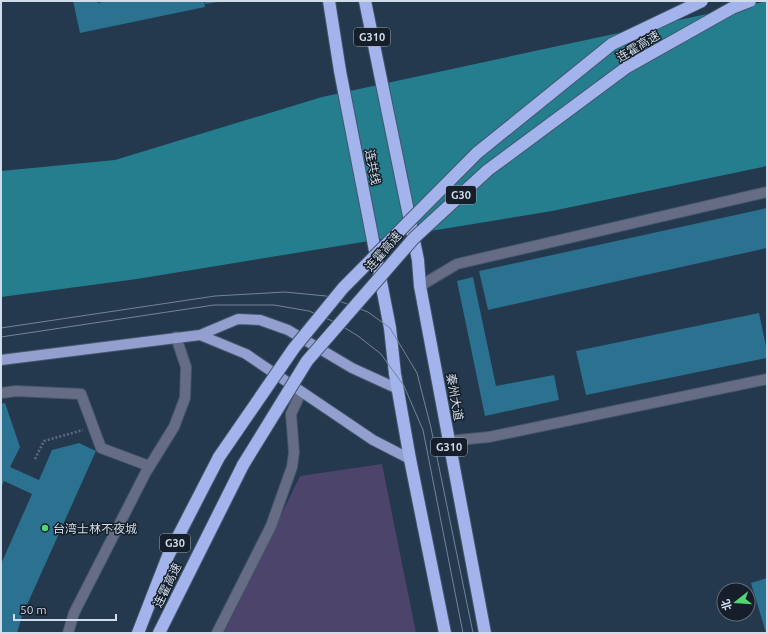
<svg xmlns="http://www.w3.org/2000/svg" width="768" height="634" font-family="Ubuntu,'Noto Sans SC',sans-serif">
<style>
.green{fill:#4d446c}
.water{fill:#247e8d}
.building{fill:#2b7190}
.lines{fill:none;stroke-linecap:round;stroke-linejoin:round}
.minor-casing{stroke:#43566a;stroke-width:12}
.major-casing{stroke:#43566a;stroke-width:12}
.highway-casing{stroke:#43566a;stroke-width:14}
.path{stroke:#5b6c80;stroke-width:2.5;stroke-dasharray:2 2;stroke-linecap:butt}
.minor{stroke:#656c83;stroke-width:10}
.major{stroke:#929fcf;stroke-width:10}
.highway{stroke:#a3b3ec;stroke-width:12}
.tram{stroke:#748496;stroke-width:1}
.highway-bridge-casing{stroke:#43566a;stroke-width:14;stroke-linecap:butt}
.highway-bridge{stroke:#a3b3ec;stroke-width:12}
.poi-dot{fill:#52d673;stroke:#161f29;stroke-width:1.5}
.labels{text-anchor:middle;dominant-baseline:central;stroke-width:3;stroke-linejoin:round;paint-order:stroke}
.shield{fill:#161f29;stroke:#98a3b0;stroke-width:1}
.shield-label{font-size:11px;font-weight:bold;fill:#d0dcea}
.street-label{font-size:12px;fill:#d0dcea;stroke:#161f29}
.poi-label{font-size:12px;fill:#d0dcea;stroke:#161f29;text-anchor:start}
</style>
<rect width="100%" height="100%" fill="#24384e"/>
<!-- green -->
<path class="green" d="M 382,464 L 416,633 L 224,633 L 300,476 Z"/>
<!-- water -->
<path class="water" d="M 767,1 L 767,166 L 552,211 L 137,279 L 1,297 L 1,171 L 115,160 L 322,97 Z"/>
<!-- building -->
<path class="building" d="M 73,1 L 97,1 L 98,3 L 106,1 L 204,1 L 205,7 L 80,33 Z
M 205,1 L 218,1 L 218,2 L 205,4 Z
M 767,208 L 767,248 L 488,310 L 479,271 Z
M 473,277 L 496,386 L 554,375 L 559,400 L 485,416 L 457,281 Z
M 759,313 L 767,351 L 767,358 L 586,395 L 576,351 Z
M 5,403 L 20,447 L 10,467 L 39,480 L 52,450 L 79,443 L 96,451 L 22,616 L 17,633 L 1,633 L 1,564 L 32,494 L 4,481 L 1,488 L 1,404 Z
M 767,578 L 767,633 L 766,633 L 751,583 Z"/>
<g class="lines">
<defs>
<path id="minor" d="M 420,286 L 457,264 L 767,192
M 1,393 L 16,391 L 81,394 L 101,448 L 149,466
M 448,441 L 489,437 L 767,379
M 68,633 L 74,613 L 146,472 L 174,427 L 185,398 L 186,367 L 176,337
M 217,633 L 271,526 L 292,467 L 294,452 L 291,414 L 301,392"/>
<path id="major" d="M 200,335 L 246,354 L 373,440 L 410,459
M 1,360 L 200,335 L 238,319 L 260,320 L 288,330 L 352,368 L 398,389"/>
<path id="highway" d="M 329,1 L 340,71 L 390,328 L 395,374 L 410,459 L 445,633
M 365,1 L 418,260 L 420,286 L 485,633
M 138,633 L 168,556 L 219,457
M 159,633 L 243,465"/>
</defs>
<!-- minor casing -->
<use href="#minor" class="minor-casing"/>
<!-- major casing -->
<use href="#major" class="major-casing"/>
<!-- highway casing -->
<use href="#highway" class="highway-casing"/>
<!-- path -->
<path class="path" d="M 35,459 L 44,441 L 83,430"/>
<!-- minor -->
<use href="#minor" class="minor"/>
<!-- major -->
<use href="#major" class="major"/>
<!-- highway -->
<use href="#highway" class="highway"/>
<!-- tram -->
<path class="tram" d="M 1,328 L 215,296 L 285,292 L 326,296 L 368,312 L 390,328 L 417,373 L 431,428 L 473,633
M 1,337 L 214,305 L 274,305 L 309,311 L 337,323 L 358,336 L 381,354 L 404,386 L 423,430 L 463,633"/>
<defs>
<path id="highway-bridge" d="M 219,457 L 294,348 L 343,288 L 477,153 L 612,44 L 702,1
M 243,465 L 307,361 L 414,238 L 488,170 L 627,67 L 732,8 L 750,1"/>
</defs>
<!-- highway-bridge casing -->
<use href="#highway-bridge" class="highway-bridge-casing"/>
<!-- highway-bridge -->
<use href="#highway-bridge" class="highway-bridge"/>
</g>
<!-- markers -->
<circle class="poi-dot" cx="45" cy="528" r="4"/>
<g class="labels">
<!-- shield labels -->
<g class="shield">
<rect x="354" y="28" width="36" height="18" rx="3"/>
<rect x="446" y="186" width="30" height="18" rx="3"/>
<rect x="431" y="438" width="36" height="18" rx="3"/>
<rect x="160" y="534" width="30" height="18" rx="3"/>
</g>
<g class="shield-label">
<text x="372" y="37">G310</text>
<text x="461" y="195">G30</text>
<text x="449" y="447">G310</text>
<text x="175" y="543">G30</text>
</g>
<!-- street labels -->
<g class="street-label">
<text transform="translate(638 46) rotate(-31)">连霍高速</text>
<text transform="translate(373 167) rotate(79)">连共线</text>
<text transform="translate(383 251) rotate(-49)">连霍高速</text>
<text transform="translate(455 397) rotate(80)">秦州大道</text>
<text transform="translate(167 585) rotate(-64)">连霍高速</text>
</g>
<!-- poi labels -->
<g class="poi-label">
<text x="53" y="528">台湾士林不夜城</text>
</g>
</g>
<!-- border -->
<rect width="768" height="634" fill="none" stroke="#d0dcea" stroke-width="4"/>
<!-- north arrow -->
<g transform="translate(736 602) rotate(253)"><circle r="19" fill="#161f29" stroke="#606b76"/>
<path d="M0-3L7 15L0 10L-7 15Z" fill="#52d673"/>
<text y="-6" font-size="11" font-weight="bold" text-anchor="middle" fill="#d0dcea">北</text>
</g>
<!-- scale -->
<path d="M14 614v6h102v-6" fill="none" stroke="#d0dcea" stroke-width="2"/>
<text x="20" y="614" font-size="12" fill="#d0dcea" stroke="#161f29" stroke-width="3" paint-order="stroke">50 m</text>
</svg>
